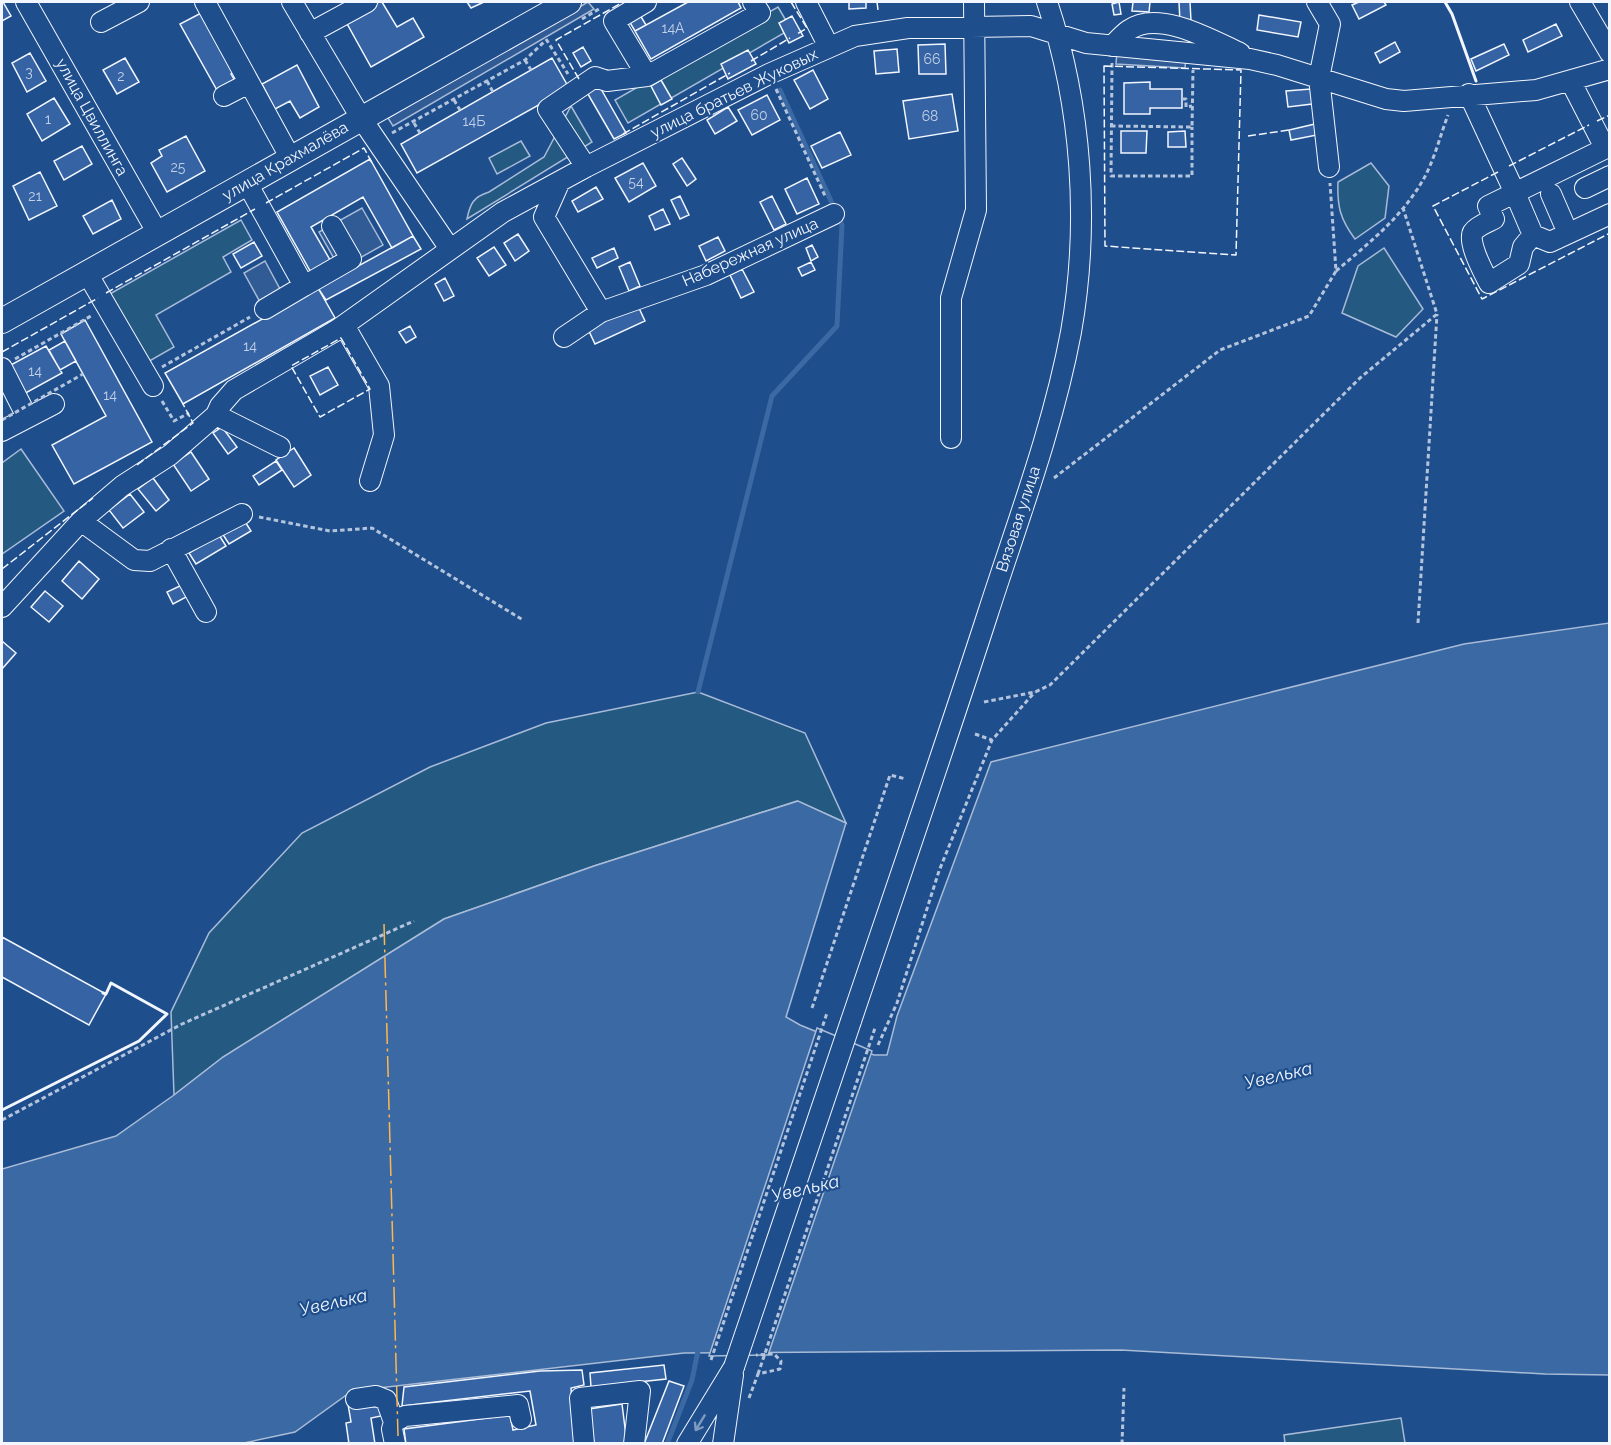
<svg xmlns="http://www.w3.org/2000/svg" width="1611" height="1445" font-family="Raleway,sans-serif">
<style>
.green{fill:#245a82;stroke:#a8bbd7;stroke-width:1.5}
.parking{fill:#305b95;stroke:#a8bbd7;stroke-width:1.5}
.water{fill:#3b69a3;stroke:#a8bbd7;stroke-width:1.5}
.pier{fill:#1f4e8c;stroke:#a8bbd7;stroke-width:1.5}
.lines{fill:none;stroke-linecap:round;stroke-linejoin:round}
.stream{stroke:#3b69a3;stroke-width:5}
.building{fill:#3563a3;stroke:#f2f6ff;stroke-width:1.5}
.minor-casing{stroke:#f2f6ff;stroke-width:22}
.major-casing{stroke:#f2f6ff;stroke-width:26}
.path{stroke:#b3c4dc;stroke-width:3;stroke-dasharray:4.5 3;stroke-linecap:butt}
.minor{stroke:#1f4e8c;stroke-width:20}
.major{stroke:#1f4e8c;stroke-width:24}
.minor-bridge-casing{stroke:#f2f6ff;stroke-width:22;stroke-linecap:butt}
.path-bridge{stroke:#b3c4dc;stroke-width:3;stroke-dasharray:4.5 3;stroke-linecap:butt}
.minor-bridge{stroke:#1f4e8c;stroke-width:20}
.fence{stroke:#f2f6ff;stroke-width:1.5;stroke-dasharray:8 3;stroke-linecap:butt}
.wall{stroke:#f2f6ff;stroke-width:3}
.power{stroke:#ffb74d;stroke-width:1.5;stroke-dasharray:21 4.5 3 4.5;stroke-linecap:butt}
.oneway{stroke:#7e9ac0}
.labels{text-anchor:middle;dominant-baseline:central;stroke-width:4.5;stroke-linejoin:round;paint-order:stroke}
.number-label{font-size:14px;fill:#c3d1e8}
.street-label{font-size:16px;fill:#f2f6ff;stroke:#1f4e8c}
.water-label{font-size:18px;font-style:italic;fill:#f2f6ff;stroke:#1f4e8c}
</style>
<rect width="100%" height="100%" fill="#1f4e8c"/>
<!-- green -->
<path class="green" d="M 778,7 L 791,29 L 628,123 L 615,100 Z
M 571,106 L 592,142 L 467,219 C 470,204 473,197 489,192 L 544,157 Z
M 521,141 L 530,156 L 497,174 L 489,158 Z
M 1371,163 L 1389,186 L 1385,218 L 1355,239 C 1340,219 1337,206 1338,182 Z
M 241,220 L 252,240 L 223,257 L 231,272 L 156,315 L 174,347 L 146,363 L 108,295 Z
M 1384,248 L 1423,309 L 1396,337 L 1342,313 L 1358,266 Z
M 21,449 L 64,511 L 2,554 L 2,463 Z
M 698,692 L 805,733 L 846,823 L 797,801 L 594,866 L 444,919 L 223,1057 L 174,1095 L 171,1012 L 209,933 L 302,833 L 430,767 L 546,723 Z
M 1401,1418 L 1405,1443 L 1285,1443 L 1284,1435 Z"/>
<!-- parking -->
<path class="parking" d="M 588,2 L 594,9 L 393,126 L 388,118 Z
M 1117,52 L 1186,56 L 1185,68 L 1116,64 Z
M 362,208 L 383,245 L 340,269 L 319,232 Z
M 265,261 L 281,291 L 260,302 L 244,273 Z"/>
<!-- water -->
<path class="water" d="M 1609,623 L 1609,1375 L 1545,1374 L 1121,1350 L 684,1353 L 352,1391 L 295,1432 L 244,1443 L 2,1444 L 2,1169 L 116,1136 L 174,1095 L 223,1057 L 444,919 L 594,866 L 798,801 L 846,823 L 786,1017 L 800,1025 L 874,1055 L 887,1055 L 897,1016 L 991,762 L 1464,644 Z"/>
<!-- pier -->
<path class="pier" d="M 817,1028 L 872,1051 L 768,1355 L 709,1356 Z"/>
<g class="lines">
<!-- stream -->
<path class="stream" d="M 698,692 L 772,396 L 837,326 L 842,225 L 780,90
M 667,1444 L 692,1380 L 699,1346"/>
</g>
<!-- building -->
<path class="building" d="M 2,2 L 3,2 L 11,16 L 2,21 Z
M 379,2 L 382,2 L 397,27 L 413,18 L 424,37 L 371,67 L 345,20 Z
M 467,2 L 484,2 L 471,8 Z
M 688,2 L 738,2 L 741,8 L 651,59 L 635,31 Z
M 849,2 L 866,2 L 866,8 L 849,9 Z
M 1119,2 L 1121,14 L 1114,15 L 1112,4 Z
M 1133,2 L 1150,2 L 1149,12 L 1132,11 Z
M 1179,2 L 1190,2 L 1191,21 L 1180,22 Z
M 1359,2 L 1384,2 L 1386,5 L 1359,19 L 1352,5 Z
M 203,12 L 236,71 L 231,74 L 236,82 L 218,92 L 180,24 Z
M 640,15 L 646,25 L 635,31 L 629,21 Z
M 1259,15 L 1301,22 L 1298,37 L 1257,30 Z
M 792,16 L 803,36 L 789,43 L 779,23 Z
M 1556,24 L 1562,36 L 1528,52 L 1523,40 Z
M 1395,42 L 1400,52 L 1380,63 L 1375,53 Z
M 945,44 L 946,74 L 919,74 L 918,45 Z
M 1504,44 L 1509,55 L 1476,71 L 1471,59 Z
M 583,47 L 591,61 L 581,67 L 573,53 Z
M 897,49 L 899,72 L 876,74 L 874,51 Z
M 748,50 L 756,64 L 728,79 L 721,64 Z
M 30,53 L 46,81 L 27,92 L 12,63 Z
M 125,58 L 139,82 L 117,94 L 103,70 Z
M 552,58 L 569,88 L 417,173 L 401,144 Z
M 297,65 L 319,107 L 300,118 L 290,101 L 275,109 L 262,84 Z
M 813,70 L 828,99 L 810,109 L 794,80 Z
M 661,80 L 672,99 L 661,105 L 651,86 Z
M 597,82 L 626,133 L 614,139 L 585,89 Z
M 1150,82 L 1150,89 L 1182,89 L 1182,108 L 1150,108 L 1150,114 L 1124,114 L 1124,83 Z
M 1311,89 L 1312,104 L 1288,107 L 1286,91 Z
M 952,94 L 958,131 L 909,139 L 903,101 Z
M 767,95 L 780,120 L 752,135 L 738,110 Z
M 54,98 L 70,124 L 42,141 L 27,114 Z
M 728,107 L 737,121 L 715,134 L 707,120 Z
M 1315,124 L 1317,135 L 1291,140 L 1289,130 Z
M 1121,131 L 1147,131 L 1146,153 L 1121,153 Z
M 1185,131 L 1186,147 L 1168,147 L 1168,132 Z
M 840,132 L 851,155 L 822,168 L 811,146 Z
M 186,136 L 205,171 L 167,192 L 151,163 L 162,156 L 159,150 Z
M 82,146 L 92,164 L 64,180 L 54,161 Z
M 682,158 L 696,179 L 687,186 L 673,164 Z
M 370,159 L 413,236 L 392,248 L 363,197 L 311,227 L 333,265 L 313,276 L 277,212 Z
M 643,163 L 656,186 L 629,202 L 615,178 Z
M 40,172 L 57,206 L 29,220 L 13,186 Z
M 807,178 L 819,204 L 797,214 L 785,189 Z
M 596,187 L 603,199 L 578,212 L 572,201 Z
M 680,196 L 689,215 L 680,219 L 671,200 Z
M 772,196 L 786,224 L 774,230 L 760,202 Z
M 112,200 L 121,219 L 93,234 L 83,216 Z
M 663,209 L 670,224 L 655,230 L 649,216 Z
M 518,234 L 529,251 L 515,261 L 504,243 Z
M 413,236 L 421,249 L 326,300 L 318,288 Z
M 718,237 L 725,251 L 706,261 L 699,246 Z
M 254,242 L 262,256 L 241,268 L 233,254 Z
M 812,245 L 818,257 L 811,261 L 806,248 Z
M 494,247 L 506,265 L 489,276 L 477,258 Z
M 614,248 L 618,258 L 597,268 L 592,258 Z
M 630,262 L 640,286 L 629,291 L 619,267 Z
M 811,262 L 815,270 L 802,276 L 798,268 Z
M 742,269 L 754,292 L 741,298 L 730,275 Z
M 445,278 L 454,296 L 444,301 L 435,284 Z
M 318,288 L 335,318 L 183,404 L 165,373 Z
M 638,306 L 645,321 L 595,344 L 588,329 Z
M 85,320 L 152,442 L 74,484 L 52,445 L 106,416 L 61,334 Z
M 410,326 L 416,337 L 406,343 L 399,332 Z
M 65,341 L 76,361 L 60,370 L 49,350 Z
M 46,346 L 62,373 L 22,395 L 7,367 Z
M 328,367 L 338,385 L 320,395 L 310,376 Z
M 222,427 L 237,447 L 228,454 L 213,433 Z
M 294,448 L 311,475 L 294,487 L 276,460 Z
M 191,452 L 209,479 L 191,491 L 173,464 Z
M 276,461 L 282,470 L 259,485 L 253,476 Z
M 153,478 L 169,500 L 156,511 L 138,489 Z
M 130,494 L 144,512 L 123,528 L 109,510 Z
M 244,520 L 251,531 L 229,544 L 222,533 Z
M 219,535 L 226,546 L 196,564 L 189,553 Z
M 79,561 L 99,579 L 82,599 L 62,581 Z
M 184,584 L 190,595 L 173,604 L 167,592 Z
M 45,591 L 63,606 L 49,622 L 31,607 Z
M 2,641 L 16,653 L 2,669 Z
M 2,937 L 106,994 L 89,1025 L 2,977 Z
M 664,1365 L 666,1379 L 591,1387 L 590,1373 Z
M 582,1370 L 584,1385 L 571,1388 L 575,1444 L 406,1444 L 404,1429 L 510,1415 L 513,1430 L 536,1425 L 530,1391 L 402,1406 L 404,1387 L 540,1371 Z
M 669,1381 L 684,1386 L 662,1444 L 644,1444 Z
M 378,1399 L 381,1416 L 371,1418 L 375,1444 L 349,1444 L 346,1423 L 351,1422 L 348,1404 Z
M 622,1404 L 627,1444 L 594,1444 L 589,1409 Z"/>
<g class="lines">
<defs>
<path id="minor" d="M 26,2 L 157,232
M 205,2 L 291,159
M 292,2 L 361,118 L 450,249
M 646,2 L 614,21 L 647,76
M 806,2 L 829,47
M 1317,2 L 1330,24 L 1319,78 L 1329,167
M 1580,2 L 1610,53
M 101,22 L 139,2
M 310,33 L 367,2
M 1112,46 C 1117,41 1123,34 1129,30 C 1158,9 1212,40 1240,53
M 1571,82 L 1605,148
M 1469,94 L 1515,193 L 1533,235
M 224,96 L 249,83
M 1610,146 L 1488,206 L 1494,219 C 1488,222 1477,226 1473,232 C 1467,242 1484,273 1489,283 L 1519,264 L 1523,247 L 1533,235 L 1550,242 L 1610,214
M 586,167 L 548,109 L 595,77 L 607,81 L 647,76 L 760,13 L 753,2
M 560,181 L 544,217 L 601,312 L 706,275 L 834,214
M 247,183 L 304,286 L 265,309
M 1585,188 L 1610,176
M 1551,194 L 1564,224
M 87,273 L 153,386
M 304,286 L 351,259 L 332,226
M 344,325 L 379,386 L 384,435 L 370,481
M 564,337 L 601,312
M 2,368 L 27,417
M 216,415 L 280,447
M 2,431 L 54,404
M 951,438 L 951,298 L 976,210 L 974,2
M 81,521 L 134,560 L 150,561 L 242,514
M 171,549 L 206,612
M 2,607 L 81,521 L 122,486 L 170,455 L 216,415 L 220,406 L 234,390 L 337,330 L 503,212 L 586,167 L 769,74 L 855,36 L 908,28 L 1031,26 L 1086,43 L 1250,59 L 1277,65 L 1386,99 L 1404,101 L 1536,90 L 1610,69
M 851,1021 C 897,885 944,749 988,613 C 1018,520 1053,428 1071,332 C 1090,224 1082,106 1047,2
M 356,1399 L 376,1396 L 386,1400 L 394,1422
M 395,1444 L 392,1429 L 394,1422 L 405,1416 L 518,1405 L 521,1419
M 584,1444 L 580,1398 L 640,1391 L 634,1444
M 687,1444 L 734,1367
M 723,1444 L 733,1375"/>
<path id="major" d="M 2,321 L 569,2"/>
</defs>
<!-- minor casing -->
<use href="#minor" class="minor-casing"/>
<!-- major casing -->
<use href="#major" class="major-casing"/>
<!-- path -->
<path class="path" d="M 582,19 L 599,9
M 546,39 L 568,74
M 525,60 L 531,70
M 1112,63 L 1111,176 L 1192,176 L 1192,127
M 487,81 L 493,92
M 776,89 L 826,198
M 1182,99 L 1186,99 L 1186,107 L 1192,106
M 454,100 L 460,110
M 414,123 L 420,133
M 1111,126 L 1192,127 L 1193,70
M 392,133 L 525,60 L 545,41
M 1336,271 C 1369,243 1401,218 1423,180 C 1434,161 1440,136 1448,115
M 15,359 L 91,316
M 162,367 L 250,317
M 162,401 L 174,421 L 189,413
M 1054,478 L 1220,350 L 1309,316 L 1336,271 L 1330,183
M 259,517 L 330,531 L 372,528 L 523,620
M 1418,623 L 1437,314
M 984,702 L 1035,692 L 1050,685 L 1360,378 L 1437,314 L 1403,208
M 975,734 L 992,740
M 812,1008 L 890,775 L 906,779
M 878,1045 L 897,1003 L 939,871 L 992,740 L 1035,692
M 2,1120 L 182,1024 L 414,921
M 711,1360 L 827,1013
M 749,1398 L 758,1374 L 780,1369 L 781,1361 L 774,1354 L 756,1355
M 1122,1444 L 1124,1388"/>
<!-- minor -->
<use href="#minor" class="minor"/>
<!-- major -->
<use href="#major" class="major"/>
<defs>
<path id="minor-bridge" d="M 734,1367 L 851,1021"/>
</defs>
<!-- minor-bridge casing -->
<use href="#minor-bridge" class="minor-bridge-casing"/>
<!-- path-bridge -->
<path class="path-bridge" d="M 2,420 L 83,374
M 758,1374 L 875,1028"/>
<!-- minor-bridge -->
<use href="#minor-bridge" class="minor-bridge"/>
<!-- fence -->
<path class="fence" d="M 791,2 L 807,28 L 797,34
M 877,2 L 878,10
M 751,61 L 790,38
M 1104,66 L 1241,70 L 1236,255 L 1105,246 Z
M 579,79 L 556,40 L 623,2
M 1597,121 L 1610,115
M 623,134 L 730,73
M 1248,136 L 1289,130
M 1509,166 L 1589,125
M 1498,172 L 1433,206 L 1482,299 L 1610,233
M 266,203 L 364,148 L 372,163
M 106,293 L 255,209
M 341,338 L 370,389 L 320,417 L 291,366 Z
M 2,352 L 98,298
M 137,465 L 193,423 L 183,404 L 186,402
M 2,569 L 93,498"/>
<!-- wall -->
<path class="wall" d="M 1445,2 L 1452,14 L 1476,81
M 2,1110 L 139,1041 L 167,1014 L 111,983 L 106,994 L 103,993"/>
<!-- power -->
<path class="power" d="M 384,924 L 398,1436"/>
</g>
<!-- one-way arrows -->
<defs><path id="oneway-shaft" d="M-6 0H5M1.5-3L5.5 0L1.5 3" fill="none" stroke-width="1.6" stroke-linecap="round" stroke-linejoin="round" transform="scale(1.5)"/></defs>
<use class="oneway" href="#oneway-shaft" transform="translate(700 1423) rotate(121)"/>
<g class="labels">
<!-- number labels -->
<g class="number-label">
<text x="673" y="28">14А</text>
<text x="932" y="59">66</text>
<text x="29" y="72">3</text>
<text x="121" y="76">2</text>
<text x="759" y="115">60</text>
<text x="930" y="116">68</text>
<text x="48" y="119">1</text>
<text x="474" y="121">14Б</text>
<text x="178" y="167">25</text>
<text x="636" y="182">54</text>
<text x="35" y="196">21</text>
<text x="250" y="346">14</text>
<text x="35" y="371">14</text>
<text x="110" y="395">14</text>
</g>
<!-- street labels -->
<g class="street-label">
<text transform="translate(734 93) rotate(-26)">улица братьев Жуковых</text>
<text transform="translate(92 117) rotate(61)">улица Цвиллинга</text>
<text transform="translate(285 161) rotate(-30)">улица Крахмалёва</text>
<text transform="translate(750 252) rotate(-24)">Набережная улица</text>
<text transform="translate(1018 519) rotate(-72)">Вязовая улица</text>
</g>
<!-- water labels -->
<g class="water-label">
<text transform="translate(1278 1075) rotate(-13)">Увелька</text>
<text transform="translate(805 1188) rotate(-13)">Увелька</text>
<text transform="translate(333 1302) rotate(-13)">Увелька</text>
</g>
</g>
<!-- border -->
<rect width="1611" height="1445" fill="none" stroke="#f2f6ff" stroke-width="6"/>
</svg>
